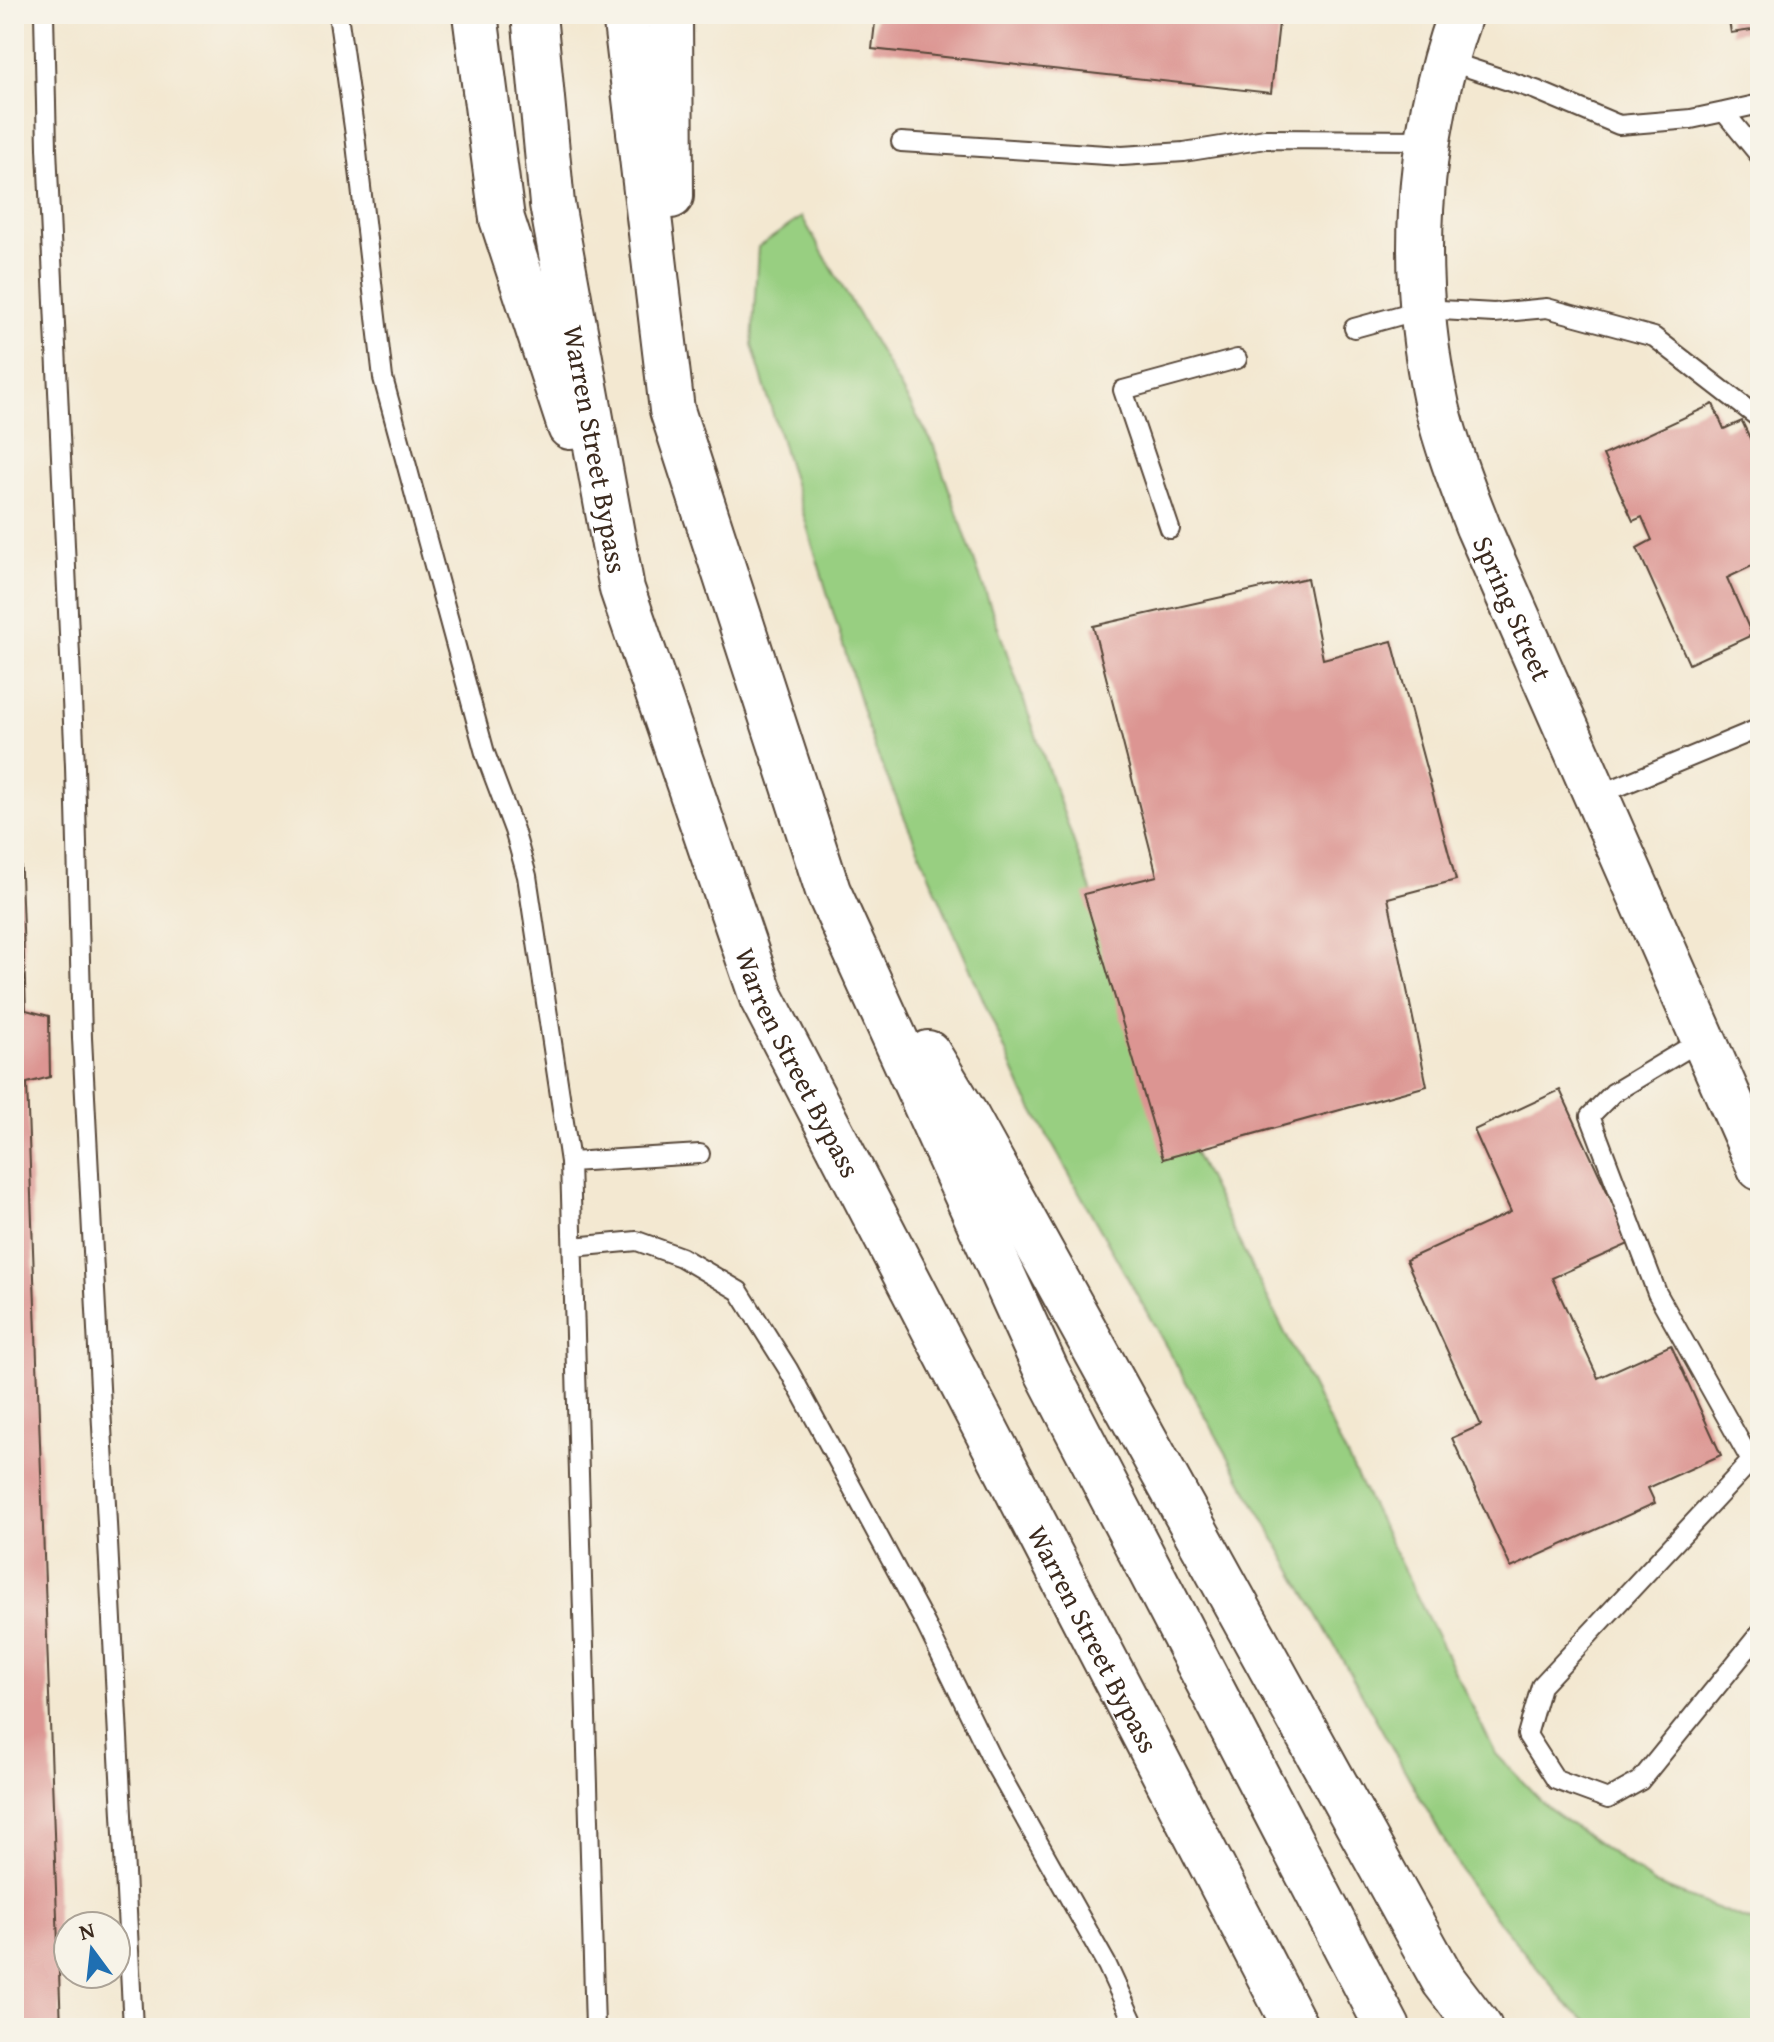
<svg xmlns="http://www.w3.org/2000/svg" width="1774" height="2042" font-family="'Gentium Book Plus',serif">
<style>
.green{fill:#98cf81;stroke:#6a7c50;stroke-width:2}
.building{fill:#dc9592}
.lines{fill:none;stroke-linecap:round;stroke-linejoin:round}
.lane-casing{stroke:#574639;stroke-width:22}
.secondary-casing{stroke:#574639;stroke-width:48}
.highway-casing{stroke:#574639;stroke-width:48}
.lane{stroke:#fff;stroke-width:18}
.secondary{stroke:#fff;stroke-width:44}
.highway{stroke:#fff;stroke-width:44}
.labels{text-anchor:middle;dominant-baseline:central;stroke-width:6;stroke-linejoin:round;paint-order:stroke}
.street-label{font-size:28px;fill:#3b2a1e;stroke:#f7f3e8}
</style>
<rect width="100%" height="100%" fill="#f7f3e8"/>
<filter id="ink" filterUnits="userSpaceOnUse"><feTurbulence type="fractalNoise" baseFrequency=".0125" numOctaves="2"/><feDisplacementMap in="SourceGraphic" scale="16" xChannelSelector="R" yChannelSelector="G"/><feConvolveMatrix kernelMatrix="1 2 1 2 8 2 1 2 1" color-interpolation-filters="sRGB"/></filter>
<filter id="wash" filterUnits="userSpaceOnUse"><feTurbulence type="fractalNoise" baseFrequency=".006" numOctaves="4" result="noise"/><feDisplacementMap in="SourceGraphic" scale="32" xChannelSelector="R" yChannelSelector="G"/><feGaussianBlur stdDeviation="1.8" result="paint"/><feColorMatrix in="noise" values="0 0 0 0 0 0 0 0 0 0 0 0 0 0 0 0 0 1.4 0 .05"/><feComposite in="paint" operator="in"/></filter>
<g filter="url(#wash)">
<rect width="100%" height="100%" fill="#f3e8d1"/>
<!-- green -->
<path class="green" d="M 802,217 L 933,444 L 1158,1080 L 1496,1754 L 1548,1808 L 1655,1884 L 1760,1925 L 1760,2028 L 1596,2028 L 1572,2010 L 1471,1888 L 1024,1094 L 874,747 L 752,345 L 758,247 Z"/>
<g id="blocks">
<!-- building -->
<path class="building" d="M 876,14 L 1280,14 L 1271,93 L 872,49 Z
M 1728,14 L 1760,14 L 1760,29 L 1731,33 Z
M 1713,404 L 1724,429 L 1742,421 L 1760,460 L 1760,562 L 1727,578 L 1752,635 L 1689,664 L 1637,548 L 1652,540 L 1642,517 L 1633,521 L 1603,455 Z
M 1307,578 L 1323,659 L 1392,641 L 1456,880 L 1388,898 L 1427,1086 L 1163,1159 L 1084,894 L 1157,876 L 1093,626 Z
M 14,766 L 17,766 L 26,1010 L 49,1016 L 50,1077 L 27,1083 L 61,2028 L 14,2028 Z
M 1560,1090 L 1631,1243 L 1552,1278 L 1598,1378 L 1671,1345 L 1721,1455 L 1648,1488 L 1655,1503 L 1511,1568 L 1452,1438 L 1481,1425 L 1406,1260 L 1511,1212 L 1474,1130 Z"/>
</g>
</g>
<g filter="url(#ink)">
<use href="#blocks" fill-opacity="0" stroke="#574639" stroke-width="2"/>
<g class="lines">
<defs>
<path id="lane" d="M 44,14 L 47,148 L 75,766 L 82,1038 L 133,2028
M 338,14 L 355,135 L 383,378 L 485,753 L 514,830 L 527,876 L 570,1162 L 595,2028
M 1445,60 L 1536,90 L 1619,125 L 1691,119 L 1724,112 L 1760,156
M 1724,112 L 1760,104
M 901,142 L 1122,156 L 1184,152 L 1265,139 L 1428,140
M 1354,328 L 1423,309 L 1494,313 L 1547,308 L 1654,337 L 1760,419
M 1170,529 L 1123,390 L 1237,359
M 1596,796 L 1760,728
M 1703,1039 L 1613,1093 L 1590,1116 L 1657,1293 L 1751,1461 L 1760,1467
M 570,1162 L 700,1154
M 573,1247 L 637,1241 L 681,1257 L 739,1291 L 788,1369 L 854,1491 L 926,1625 L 992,1760 L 1107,1965 L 1136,2028
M 1751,1461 L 1541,1686 L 1527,1735 L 1556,1780 L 1608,1799 L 1640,1781 L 1760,1633"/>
<g id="secondary">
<path id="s1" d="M 1460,14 C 1415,139 1409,277 1437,406 C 1447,448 1463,488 1478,527 L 1760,1168"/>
</g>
<g id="highway">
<path d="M 475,14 L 502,219 L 570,427"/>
<path id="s2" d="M 534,14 L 552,204 L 622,589 L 762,998 L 1296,2028"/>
<path d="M 625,14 L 672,410 L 828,891 L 1047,1372 L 1388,2028"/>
<path d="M 670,14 L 671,196"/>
<path d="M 928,1053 L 968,1119 L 1425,1947 L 1444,1981 L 1480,2028"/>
</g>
</defs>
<!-- lane casing -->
<use href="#lane" class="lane-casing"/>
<!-- secondary casing -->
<use href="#secondary" class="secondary-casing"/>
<!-- highway casing -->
<use href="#highway" class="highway-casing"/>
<!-- lane -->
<use href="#lane" class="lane"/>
<!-- secondary -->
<use href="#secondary" class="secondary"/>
<!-- highway -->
<use href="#highway" class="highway"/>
</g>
</g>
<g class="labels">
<!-- street labels -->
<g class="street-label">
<text stroke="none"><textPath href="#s2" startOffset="440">Warren Street Bypass</textPath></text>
<text stroke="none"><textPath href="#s1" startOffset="614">Spring Street</textPath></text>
<text stroke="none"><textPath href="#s2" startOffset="1088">Warren Street Bypass</textPath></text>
<text stroke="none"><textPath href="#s2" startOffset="1736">Warren Street Bypass</textPath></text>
</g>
</g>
<!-- margin -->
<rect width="1774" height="2042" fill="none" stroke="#f7f3e8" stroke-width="48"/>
<!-- north arrow -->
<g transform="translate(92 1950) rotate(345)"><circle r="38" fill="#f7f3e8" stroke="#aca397" stroke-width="2"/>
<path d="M0-6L14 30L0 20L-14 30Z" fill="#1f6fb2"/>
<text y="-12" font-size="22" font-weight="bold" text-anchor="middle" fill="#3b2a1e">N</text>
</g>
</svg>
